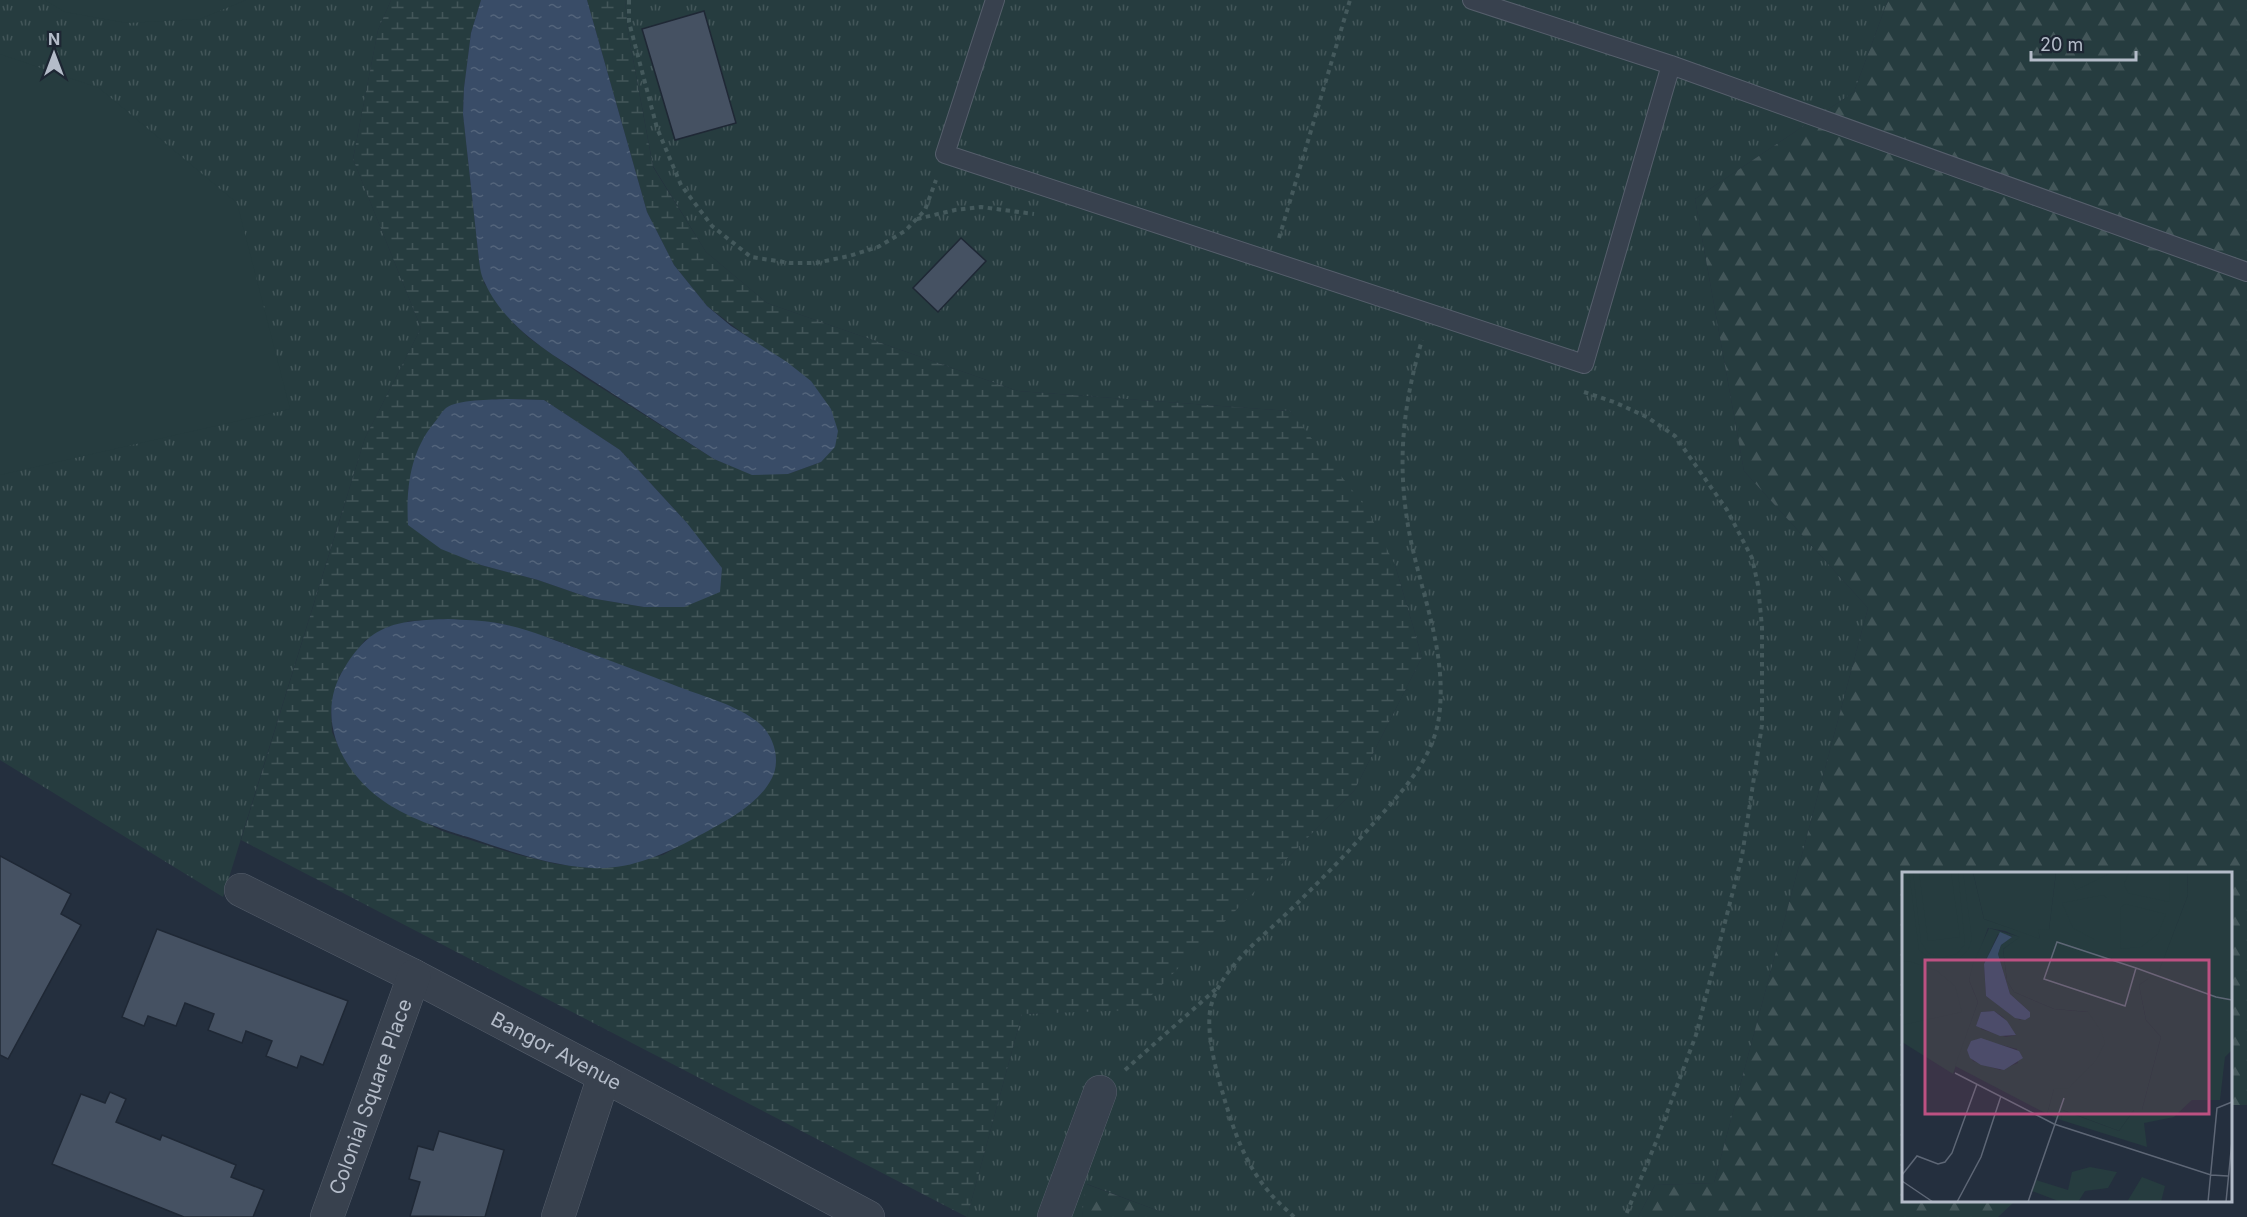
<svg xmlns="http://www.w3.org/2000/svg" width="2247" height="1217" font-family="Inter,sans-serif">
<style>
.grass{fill:url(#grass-tufts)}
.forest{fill:url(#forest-firs)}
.wetland{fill:url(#wetland-marsh);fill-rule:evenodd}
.pitch{fill:#263c3f}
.water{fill:url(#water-ripples)}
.building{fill:#455162;stroke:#1f2835;stroke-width:1.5}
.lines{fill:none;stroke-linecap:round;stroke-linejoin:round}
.lane-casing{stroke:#565f6c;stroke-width:20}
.street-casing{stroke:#565f6c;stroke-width:34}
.path{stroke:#44595c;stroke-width:4;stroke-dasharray:4.5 4.5;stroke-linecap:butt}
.lane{stroke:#38414e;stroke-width:18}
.street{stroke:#38414e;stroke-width:33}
.labels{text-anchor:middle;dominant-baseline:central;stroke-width:5;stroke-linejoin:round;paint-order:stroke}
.street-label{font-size:20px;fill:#b4bcc9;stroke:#1d2633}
.inset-road{fill:none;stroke:#5e6776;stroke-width:1.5}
.view{fill:#bd5182;fill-opacity:0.15;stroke:#bd5182;stroke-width:3}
.inset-edge{fill:none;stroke:#b4bcc9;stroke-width:3}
</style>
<defs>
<pattern id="grass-tufts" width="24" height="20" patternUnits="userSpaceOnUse" patternTransform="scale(1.5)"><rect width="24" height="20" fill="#263c3f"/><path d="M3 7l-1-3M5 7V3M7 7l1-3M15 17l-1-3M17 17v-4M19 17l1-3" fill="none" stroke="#435659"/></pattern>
<pattern id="forest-firs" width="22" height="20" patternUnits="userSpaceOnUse" patternTransform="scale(1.5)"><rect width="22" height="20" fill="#263c3f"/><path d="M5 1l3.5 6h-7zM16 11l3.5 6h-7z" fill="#435659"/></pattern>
<pattern id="wetland-marsh" width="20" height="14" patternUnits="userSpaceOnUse" patternTransform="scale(1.5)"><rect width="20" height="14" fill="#263c3f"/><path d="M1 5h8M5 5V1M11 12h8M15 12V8" fill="none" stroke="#435659"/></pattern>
<pattern id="water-ripples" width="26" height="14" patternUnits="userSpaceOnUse" patternTransform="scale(1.5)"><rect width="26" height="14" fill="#394c67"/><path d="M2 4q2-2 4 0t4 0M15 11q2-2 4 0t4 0" fill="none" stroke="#53647b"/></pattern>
</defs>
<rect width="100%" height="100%" fill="#242f3e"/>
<!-- grass -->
<path class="grass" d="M 0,0 L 391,0 L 378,30 L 353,159 L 421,328 L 365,438 L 223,897 L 0,760 Z
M 625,0 L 1888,0 L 1854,92 L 1695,199 L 1744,471 L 1868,608 L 1714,1183 L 1655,1185 L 1638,1217 L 1175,1217 L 1087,1184 L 1082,1217 L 967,1217 L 1022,1014 L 1137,1009 L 1354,791 L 1422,657 L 1395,565 L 1290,411 L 1018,391 L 767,303 L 706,252 L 653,166 L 628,32 Z"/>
<!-- forest -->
<path class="forest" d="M 1888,0 L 2247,0 L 2247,1105 L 2231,1105 L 2230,874 L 1904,874 L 1904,1200 L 2015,1201 L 1998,1217 L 1638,1217 L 1655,1185 L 1714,1183 L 1868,608 L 1744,471 L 1695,199 L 1854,92 Z
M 1086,1184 L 1175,1217 L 1082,1217 Z"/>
<!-- wetland -->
<path class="wetland" d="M 391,0 L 481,0 L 471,33 L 464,88 L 463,114 L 479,260 L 484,283 L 513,323 L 529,338 L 584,377 L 714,459 L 752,474 L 788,474 L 821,462 L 753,341 L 707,306 L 674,265 L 647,212 L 587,0 L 625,0 L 628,32 L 653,167 L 706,252 L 767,303 L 1018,391 L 1290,411 L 1367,509 L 1395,565 L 1422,657 L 1354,791 L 1137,1010 L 1022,1014 L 967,1217 L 241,840 L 365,438 L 421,328 L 353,159 L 378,30 ZM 506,399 L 544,400 L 620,450 L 687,523 L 684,607 L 644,607 L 590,598 L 538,580 L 481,565 L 408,525 L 408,488 L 471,401 ZM 448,619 L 499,623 L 550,638 L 727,706 L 739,812 L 663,855 L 592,868 L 556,864 L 515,854 L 442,831 L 379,798 L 358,777 L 341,752 L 332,732 L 331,710 L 339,676 L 365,640 L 409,621 Z"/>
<!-- pitch -->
<path class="pitch" d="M 45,0 L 246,0 L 200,19 L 127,23 L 65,12 Z
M 0,54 L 99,88 L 237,203 L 290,409 L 0,475 Z"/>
<!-- water -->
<path class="water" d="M 481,0 L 587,0 L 647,212 L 674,265 L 707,306 L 731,326 L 787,362 L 811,381 L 831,409 L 838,431 L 835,447 L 821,462 L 788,474 L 752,475 L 714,459 L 553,355 C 526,336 499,314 485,283 C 481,276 480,268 479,260 L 463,114 L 464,88 L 471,33 Z
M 506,399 L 544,400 L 620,450 L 687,523 L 722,568 L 720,592 L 684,607 L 644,607 L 590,598 L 538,580 L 481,565 L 441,549 L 408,525 C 406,489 410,452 434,423 C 438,419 441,412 446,408 C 458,399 491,400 506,399 Z
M 448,619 C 464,620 481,620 497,623 C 526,628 554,640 581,650 C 614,662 647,674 679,687 C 705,697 737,705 759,723 C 774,736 781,760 772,778 C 758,806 722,823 695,838 C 662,855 630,870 591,868 C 549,865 512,852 474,839 C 442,829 405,818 378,797 C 338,766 315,713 345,667 C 373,622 398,621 448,619 Z"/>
<!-- building -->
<path class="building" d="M 704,11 L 736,123 L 675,140 L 642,29 Z
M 961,238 L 986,261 L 938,312 L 913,288 Z
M 0,856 L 71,894 L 61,914 L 81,925 L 8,1059 L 0,1055 Z
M 157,929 L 348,1001 L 323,1065 L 301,1056 L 297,1068 L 266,1056 L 272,1041 L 246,1031 L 242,1043 L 208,1030 L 214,1014 L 185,1003 L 176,1026 L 148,1016 L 144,1026 L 122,1017 Z
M 110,1092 L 126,1099 L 116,1122 L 160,1140 L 162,1135 L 236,1165 L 231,1177 L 264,1190 L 253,1217 L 184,1217 L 52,1164 L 81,1094 L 105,1103 Z
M 439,1131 L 504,1150 L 485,1217 L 410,1216 L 420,1182 L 409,1179 L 418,1146 L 433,1150 Z"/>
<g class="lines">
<defs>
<path id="lane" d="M 995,0 L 945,154 L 1584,364 L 1671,65
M 1472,0 L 1671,65 L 2247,272"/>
<g id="street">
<path id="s1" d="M 241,890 L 414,976 L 604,1076 L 868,1217"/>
<path id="s2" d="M 327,1217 L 414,976"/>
<path d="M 558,1217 L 604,1076"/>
<path d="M 1054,1217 L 1100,1092"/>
</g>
</defs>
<!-- lane casing -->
<use href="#lane" class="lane-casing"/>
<!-- street casing -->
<use href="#street" class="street-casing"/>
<!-- path -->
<path class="path" d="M 629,0 L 629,22 L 657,128 L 681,185 L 712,226 L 751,257 L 790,263 L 816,263 L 849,256 L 878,247 L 905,231 L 925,210 L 936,180
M 917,219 L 955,210 L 981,207 L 1034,214
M 1279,238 L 1350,0
M 1584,392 L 1614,402 L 1647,417 L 1675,436 L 1727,510 L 1752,558 L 1758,585 L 1762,627 L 1762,725 L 1742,856 L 1696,1035 L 1656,1142 L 1625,1217
M 1125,1070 L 1216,989
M 1294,1217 C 1286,1209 1276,1201 1269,1192 C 1245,1164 1233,1129 1223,1094 C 1216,1071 1205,1030 1211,1006 C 1220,971 1256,942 1282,918 C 1313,888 1343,858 1372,825 C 1400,794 1433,760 1439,717 C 1447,657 1425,604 1412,546 C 1396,473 1401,411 1422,340"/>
<!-- lane -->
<use href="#lane" class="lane"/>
<!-- street -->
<use href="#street" class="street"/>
</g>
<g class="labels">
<!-- street labels -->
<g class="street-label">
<text stroke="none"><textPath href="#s1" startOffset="354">Bangor Avenue</textPath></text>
<text stroke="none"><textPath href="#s2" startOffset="128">Colonial Square Place</textPath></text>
</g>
</g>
<!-- overview -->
<g transform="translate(1902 872)">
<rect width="330" height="330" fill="#242f3e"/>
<path d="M 0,0 L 71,0 L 82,47 L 138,66 L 135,57 L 147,57 L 154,0 L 285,0 L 286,23 L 257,100 L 237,113 L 244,148 L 259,165 L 240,238 L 232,238 L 217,259 L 161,238 L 159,248 L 145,242 L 152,216 L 186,140 L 152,137 L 112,120 L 105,109 L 101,77 L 117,65 L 103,59 L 86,56 L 67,108 L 76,130 L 51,202 L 0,170 Z" fill="#263c3f"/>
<path d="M 71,0 L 154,0 L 147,58 L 136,57 L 138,67 L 82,47 ZM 285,0 L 330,0 L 330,171 L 329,179 L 323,185 L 318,228 L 290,228 L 272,245 L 242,251 L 245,275 L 159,248 L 160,238 L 217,259 L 232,238 L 240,238 L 259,165 L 244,148 L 237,113 L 257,99 L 286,23 ZM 188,295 L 215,300 L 206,316 L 183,319 L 176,330 L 159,330 L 130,319 L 134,308 L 166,318 L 170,300 ZM 240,305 L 263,314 L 259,330 L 225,330 Z" fill="#263c3f"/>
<path d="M 87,56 L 118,65 L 101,77 L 105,109 L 112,120 L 152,137 L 186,140 L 199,159 L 203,171 L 194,188 L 167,216 L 152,217 L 145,242 L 53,194 L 76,130 L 67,108 L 71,92 ZM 96,62 L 110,64 L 99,73 L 96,82 L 108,122 L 128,140 L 118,148 L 84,124 L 82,92 ZM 92,139 L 101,145 L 114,163 L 104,165 L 79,157 L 79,140 ZM 75,167 L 115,177 L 116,191 L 98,198 L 71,189 L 65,178 Z" fill="#263c3f" fill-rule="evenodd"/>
<path d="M 7,0 L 11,0 L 19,70 L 26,81 L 39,86 L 55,82 L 63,72 L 56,0 L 61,0 L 70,67 L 66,78 L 57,87 L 31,89 L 17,78 ZM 17,0 L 49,0 L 58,65 L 26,69 ZM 168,0 L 211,0 L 174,18 ZM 227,0 L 268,0 L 267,30 L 226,21 L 222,12 ZM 201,23 L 205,26 L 205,68 L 193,68 L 171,56 L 160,31 ZM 223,32 L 264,42 L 256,62 L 239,75 L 218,77 L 219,35 ZM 7,89 L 35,99 L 53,114 L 60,140 L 0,153 L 0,90 Z" fill="#263c3f"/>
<path d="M 98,60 L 110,65 L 99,73 L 96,82 L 108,122 L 128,140 L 128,145 L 123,148 L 113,146 L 84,124 L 82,92 ZM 92,139 L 105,149 L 114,163 L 98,164 L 74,154 L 79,140 ZM 79,166 L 117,179 L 121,186 L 102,198 L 79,193 L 68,186 L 65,178 L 69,169 Z" fill="#394c67"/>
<path class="inset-road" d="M 234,96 L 223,134 L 142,107 L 155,70 L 234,96 L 314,125 L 330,128M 53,201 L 152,252 L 309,303 L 326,304M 0,303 L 15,284 L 36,292 L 43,290 L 50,281 L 75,212M 0,309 L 31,330M 55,330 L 79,285 L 99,224M 126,330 L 162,226M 306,330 L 315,236 L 330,230M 324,330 L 330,269"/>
<path class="view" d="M 23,88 L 307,88 L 307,242 L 23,242 Z"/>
<rect width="330" height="330" class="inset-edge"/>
</g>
<!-- north arrow -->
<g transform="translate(54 54)" stroke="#1d2633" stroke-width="4.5" paint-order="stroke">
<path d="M0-4.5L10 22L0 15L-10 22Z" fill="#b4bcc9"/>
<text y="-9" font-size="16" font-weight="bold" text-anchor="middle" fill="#b4bcc9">N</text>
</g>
<!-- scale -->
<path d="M2031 51v9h105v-9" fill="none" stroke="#b4bcc9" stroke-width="3"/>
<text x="2040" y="51" font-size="18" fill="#b4bcc9" stroke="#1d2633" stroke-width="4.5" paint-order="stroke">20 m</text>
</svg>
